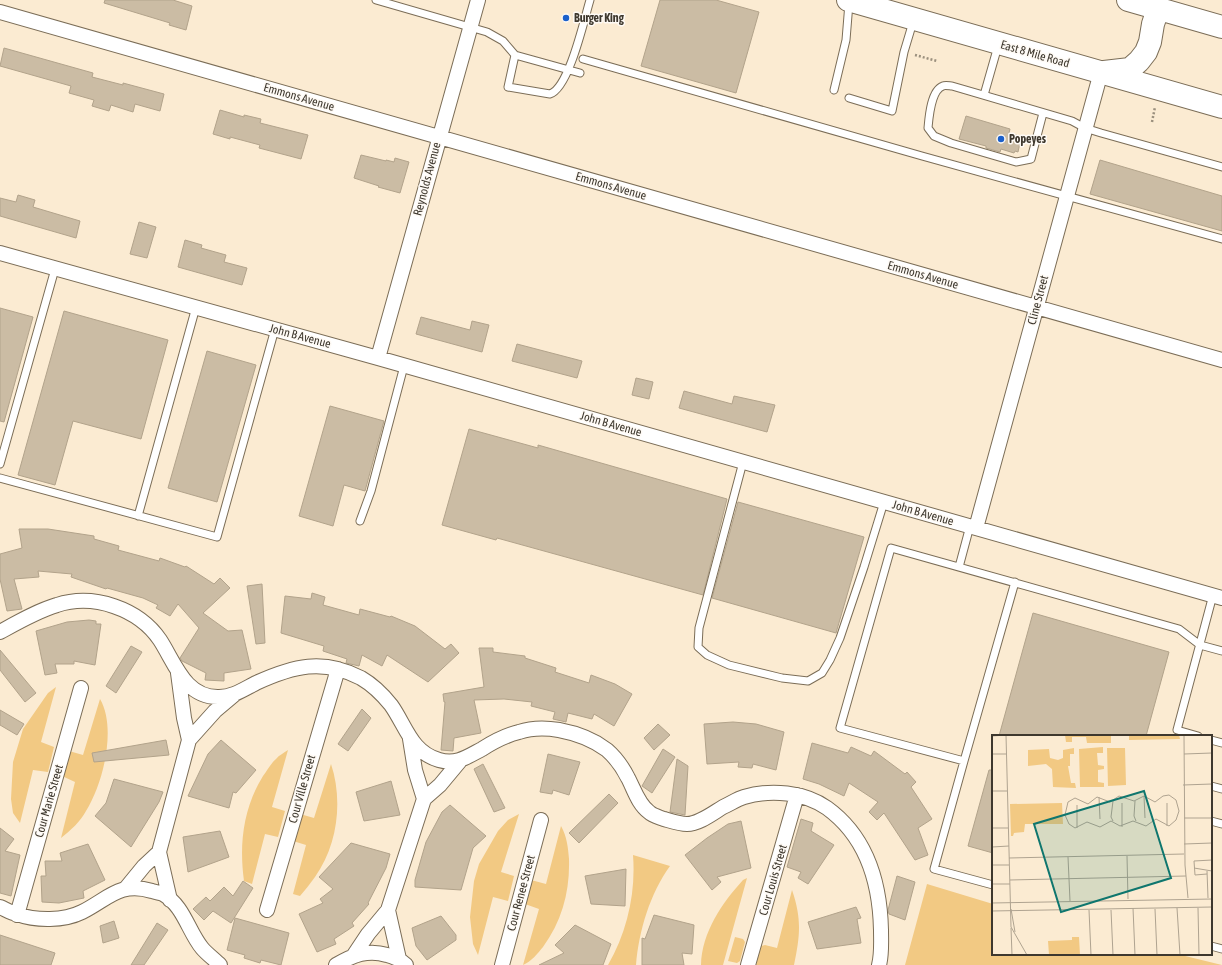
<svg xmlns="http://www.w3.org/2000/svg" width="1222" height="965" font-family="'Asap Condensed',sans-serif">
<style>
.green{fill:#f2c983}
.building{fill:#cbbca4;stroke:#b2a38b}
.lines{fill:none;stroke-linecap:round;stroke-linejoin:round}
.lane-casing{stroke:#7b6d57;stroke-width:9}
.street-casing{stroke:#7b6d57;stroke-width:16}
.highway-casing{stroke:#7b6d57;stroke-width:24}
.path{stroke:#9b907e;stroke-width:2.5;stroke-dasharray:2 2;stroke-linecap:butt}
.lane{stroke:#fff;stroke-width:7}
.street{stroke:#fff;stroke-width:14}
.highway{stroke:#fff;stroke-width:22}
.poi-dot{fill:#1b60cb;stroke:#fefaf5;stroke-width:1.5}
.labels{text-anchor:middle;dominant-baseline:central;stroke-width:3;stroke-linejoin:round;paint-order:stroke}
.poi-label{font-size:12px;font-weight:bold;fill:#3e382e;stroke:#fefaf5;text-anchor:start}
.street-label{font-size:12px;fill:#3e382e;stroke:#fefaf5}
.inset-road{fill:none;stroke:#afa390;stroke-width:1}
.view{fill:#0f766e;fill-opacity:0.15;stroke:#0f766e;stroke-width:2}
.inset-edge{fill:none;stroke:#3e382e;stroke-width:2}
</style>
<rect width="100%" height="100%" fill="#fbebd2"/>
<!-- green -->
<path class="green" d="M 56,687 L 41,742 L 54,747 L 48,772 L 33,770 L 20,823 L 13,813 L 11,799 L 13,762 L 23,729 L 48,693 Z
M 100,699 C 117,728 103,784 86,811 C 80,822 71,830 61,838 L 75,782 L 62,776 L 69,751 L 83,755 Z
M 288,750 L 272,807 L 285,811 L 278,837 L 265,834 L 252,884 L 244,881 C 239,845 243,808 263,776 C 267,771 271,763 276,759 C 279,755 284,753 288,750 Z
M 331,764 C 343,800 338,845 315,877 C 310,884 305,890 300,896 L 293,894 L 306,845 L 293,841 L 300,814 L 314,818 Z
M 519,814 L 501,872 L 514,876 L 508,901 L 493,897 L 478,955 L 473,944 L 470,917 L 474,881 L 479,864 L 498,831 L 508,820 Z
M 561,826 C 567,837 568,847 569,859 C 570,891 562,921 543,947 C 538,953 531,962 523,965 L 539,909 L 525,904 L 531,880 L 546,884 Z
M 633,855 L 670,866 C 650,894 639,930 636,965 L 608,965 C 627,932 636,893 633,855 Z
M 747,878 L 723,965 L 701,965 C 702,932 722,903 743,880 Z
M 927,884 L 993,904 L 993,954 L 1177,954 L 1222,965 L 905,965 Z
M 792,890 C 802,919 800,936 794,965 L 756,965 L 761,946 L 765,945 L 777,948 Z
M 735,937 L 743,939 L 745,942 L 740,961 L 737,963 L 728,961 Z"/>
<!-- building -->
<path class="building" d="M 105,0 L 173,0 L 192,6 L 186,30 L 169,25 L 170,23 L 104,3 Z
M 660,0 L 716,0 L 759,12 L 736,93 L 641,66 Z
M 4,48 L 93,73 L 92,77 L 123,85 L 123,83 L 164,94 L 160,111 L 135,104 L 133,112 L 111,105 L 109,111 L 92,106 L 94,100 L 69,93 L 71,86 L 0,66 Z
M 220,110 L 244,117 L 244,115 L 261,119 L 260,123 L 308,135 L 301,159 L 259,148 L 260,145 L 230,137 L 230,139 L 213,134 Z
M 966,116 L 1010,129 L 1009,133 L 1019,136 L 1018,137 L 1021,138 L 1018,152 L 1015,151 L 1014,153 L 1001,149 L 1000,152 L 986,148 L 986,146 L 959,139 Z
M 361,155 L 386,161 L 386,160 L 394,162 L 395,158 L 409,162 L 400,193 L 378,187 L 379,186 L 354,178 Z
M 1100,160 L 1222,196 L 1222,231 L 1090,194 Z
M 18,195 L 35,200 L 33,207 L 80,221 L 76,238 L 0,216 L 0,198 L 16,202 Z
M 139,222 L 156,227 L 147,258 L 130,254 Z
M 185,240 L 202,245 L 201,248 L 226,255 L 224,262 L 247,268 L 242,285 L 178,267 Z
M 0,308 L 33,317 L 4,422 L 0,421 Z
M 64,311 L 168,340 L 141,439 L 73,421 L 55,485 L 18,475 Z
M 421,317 L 470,330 L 472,321 L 489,325 L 482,352 L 416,334 Z
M 517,344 L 582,361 L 577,378 L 512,361 Z
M 207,351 L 256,365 L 217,502 L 168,488 Z
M 636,378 L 653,382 L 649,399 L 632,395 Z
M 684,391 L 732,404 L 734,396 L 775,405 L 767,432 L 679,408 Z
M 330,406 L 384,421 L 365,491 L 344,485 L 333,526 L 299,516 Z
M 469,429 L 538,448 L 538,445 L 727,499 L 703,595 L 497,538 L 496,540 L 442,525 Z
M 738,502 L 864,537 L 836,633 L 712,598 Z
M 19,529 L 48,529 L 94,536 L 94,539 L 119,546 L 118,550 L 159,561 L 160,558 L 185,567 L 186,566 L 214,584 L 220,578 L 230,588 L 203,613 L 228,631 L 242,630 L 251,669 L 224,673 L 224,681 L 205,680 L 206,673 L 182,661 L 180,658 L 199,628 L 178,604 L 170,616 L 156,608 L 158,605 L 143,598 L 107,588 L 106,589 L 71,577 L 72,574 L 38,571 L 39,577 L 14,579 L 22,609 L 7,611 L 0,579 L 0,554 L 22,548 Z
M 262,584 L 265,643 L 256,644 L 247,586 Z
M 312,593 L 325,597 L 323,605 L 359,615 L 360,609 L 390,617 L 391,616 L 415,626 L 445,649 L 451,644 L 459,653 L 428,682 L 387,655 L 382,666 L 362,655 L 359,666 L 346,663 L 347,659 L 323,651 L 324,646 L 281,633 L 285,596 L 311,599 Z
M 1033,613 L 1169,652 L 1146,736 L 999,736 Z
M 89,620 L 96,621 L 96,624 L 101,624 L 95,665 L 74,661 L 74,664 L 55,664 L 57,673 L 45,675 L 36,631 L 67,622 Z
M 131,646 L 142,652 L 116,693 L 106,686 Z
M 479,648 L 493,648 L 493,652 L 525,656 L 525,658 L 556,668 L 555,672 L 589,683 L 591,675 L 615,684 L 632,694 L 614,726 L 594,714 L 592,719 L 568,713 L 566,722 L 553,719 L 555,712 L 531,706 L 532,702 L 504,699 L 474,700 L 481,733 L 454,738 L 453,751 L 441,750 L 445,702 L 444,702 L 443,694 L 484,687 Z
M 0,650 L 36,693 L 25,702 L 0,670 Z
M 362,709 L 371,718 L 348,751 L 338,744 Z
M 0,710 L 24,724 L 17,735 L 0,725 Z
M 733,722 L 756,724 L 784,732 L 776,770 L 753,764 L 752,768 L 738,767 L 739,762 L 707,764 L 704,724 Z
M 658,724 L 670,735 L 654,750 L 644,738 Z
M 166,740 L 169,755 L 94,762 L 92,753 Z
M 221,740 L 256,770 L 236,793 L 233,792 L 229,808 L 188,796 L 208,754 Z
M 812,743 L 848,753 L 851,747 L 871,756 L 874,751 L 905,774 L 907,772 L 916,782 L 911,787 L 932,819 L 918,828 L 928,855 L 915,860 L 884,813 L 877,820 L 869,812 L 878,802 L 849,783 L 844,796 L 819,784 L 803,779 Z
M 663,749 L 675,757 L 652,793 L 642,786 Z
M 548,754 L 580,762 L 569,795 L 553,790 L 552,794 L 540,792 Z
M 677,759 L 688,766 L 685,815 L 670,812 Z
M 483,764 L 505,808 L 494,812 L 474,769 Z
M 989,770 L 993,770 L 993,853 L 968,846 Z
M 114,779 L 163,792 L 159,802 L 131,847 L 95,816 L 106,803 Z
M 391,781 L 400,815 L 364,821 L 356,792 Z
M 609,794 L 618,803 L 579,843 L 569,833 Z
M 450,805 L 486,836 L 473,848 L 461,890 L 415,887 L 415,880 L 426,842 L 442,812 Z
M 801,819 L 813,823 L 811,831 L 834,845 L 808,884 L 798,878 L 801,872 L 787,867 Z
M 741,821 L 751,868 L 717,877 L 721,882 L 712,890 L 685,855 L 707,838 L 728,824 Z
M 0,828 L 14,839 L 5,851 L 20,855 L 11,896 L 0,893 Z
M 220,831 L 229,857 L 188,872 L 183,837 Z
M 351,843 L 390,854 L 386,868 L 368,903 L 369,904 L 352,923 L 354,926 L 334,939 L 336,944 L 317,952 L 299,914 L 323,903 L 320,899 L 333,889 L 319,877 Z
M 88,844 L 105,880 L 83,891 L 84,898 L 59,903 L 42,902 L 41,876 L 46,876 L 45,861 L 62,861 L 60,853 Z
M 626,869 L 625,906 L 591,904 L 585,876 Z
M 897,876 L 915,882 L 905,920 L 889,914 L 888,910 Z
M 243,881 L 253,888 L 231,923 L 213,911 L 204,920 L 193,909 L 206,897 L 210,901 L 224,887 L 233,896 Z
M 856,907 L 861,918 L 857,919 L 861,943 L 817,949 L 808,922 Z
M 654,915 L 694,925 L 692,954 L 682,953 L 684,965 L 642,965 L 642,938 L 645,939 Z
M 441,916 L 456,935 L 456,940 L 427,960 L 416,946 L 412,928 Z
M 235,918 L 289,933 L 281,965 L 261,960 L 260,963 L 244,958 L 245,955 L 227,950 Z
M 114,921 L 119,938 L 103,943 L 100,926 Z
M 157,923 L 168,930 L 144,965 L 131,965 Z
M 575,925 L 611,944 L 603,965 L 539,965 L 564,953 L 555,945 Z
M 0,935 L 55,953 L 51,965 L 0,965 Z"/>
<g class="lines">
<defs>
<path id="lane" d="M 376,0 L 487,32 L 503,41 L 515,55 L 580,73
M 515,55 L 508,87 L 550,94 C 569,88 584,20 590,0
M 583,59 L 922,156 L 1222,239
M 834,90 L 846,40 L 849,3
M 984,95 L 998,46
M 849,98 L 892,111 L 904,52 L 913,22
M 1043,113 L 1031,159 L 1016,162 L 951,143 L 934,136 L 928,128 C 929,117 931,90 943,86 C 945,85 950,86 952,86 L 1072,121 L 1085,128 L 1101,133 L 1222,167
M 743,462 L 699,628 L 698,647 L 707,655 L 729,665 L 782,678 L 808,681 L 822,673 L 830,660 L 840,638 L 864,567 L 884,502
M 0,464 L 55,269
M 0,478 L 217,537 L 275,329
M 138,516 L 196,307
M 360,521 L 371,491 L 404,366
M 959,567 L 970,526
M 1198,736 L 1177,730 L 1213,595
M 1211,740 L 1222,743
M 964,761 L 1015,582
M 1211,786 L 1222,789
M 1211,821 L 1222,824
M 993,885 L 934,869 L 964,761 L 840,728 L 891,548 L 1179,629 L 1200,645 L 1222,651
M 1211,946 L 1222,949"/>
<path id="street" d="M 0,12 L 1222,360
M 0,253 L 378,358 L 1222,598
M 378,358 L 478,0
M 976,528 L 1101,72
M 0,632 C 18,622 37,611 57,605 C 94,593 139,609 160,640 C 175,663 185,698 219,697 C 233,697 244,689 256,683 C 293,666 323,658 361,678 C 373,685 383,695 391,705 C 406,726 411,752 439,760 C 456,765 467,757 482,749 C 493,742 507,735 519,732 C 531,728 547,728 559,730 C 575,733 594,740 607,750 C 615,757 623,768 628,778 C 634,789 638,804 649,812 C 653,816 659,817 664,819 C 671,821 679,824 687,824 C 699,824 713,813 723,807 C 730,804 737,799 744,797 C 771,789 804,792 827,808 C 867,837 880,884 881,930 C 881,942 882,954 879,965
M 189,740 L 215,711 L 234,695
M 424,799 L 440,785 L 460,761
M 126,888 L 144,866 L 159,852
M 170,900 L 159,852 L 189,740 L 184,718 L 178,673
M 0,907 C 5,909 11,913 17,914 C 36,921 64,921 82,912 C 108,899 120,881 152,891 C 156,892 160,893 163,894 C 184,906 188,931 202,948 C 207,954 214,959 220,965
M 267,910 L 338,669
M 388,910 L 399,959
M 17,915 L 81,688
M 354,955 L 368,934 L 388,910 L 424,799 L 415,770 L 410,739
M 336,965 C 353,955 368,949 387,955 C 395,957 400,959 406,965
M 502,965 L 541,820
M 748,965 L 797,795"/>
<path id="highway" d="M 848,0 L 1222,107
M 1128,0 L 1222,27
M 1104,72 L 1130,69 L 1139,61 L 1146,52 L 1150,42 L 1153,24 L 1158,9"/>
</defs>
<!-- lane casing -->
<use href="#lane" class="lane-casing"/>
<!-- street casing -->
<use href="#street" class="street-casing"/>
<!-- highway casing -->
<use href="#highway" class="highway-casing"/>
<!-- path -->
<path class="path" d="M 915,55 L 937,61
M 1152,122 L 1155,107"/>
<!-- lane -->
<use href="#lane" class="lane"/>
<!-- street -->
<use href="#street" class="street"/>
<!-- highway -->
<use href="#highway" class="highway"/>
</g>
<!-- markers -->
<g class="poi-dot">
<circle cx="566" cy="18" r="4"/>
<circle cx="1001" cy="139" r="4"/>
</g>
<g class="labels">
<!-- poi labels -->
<g class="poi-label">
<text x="574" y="18">Burger King</text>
<text x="1009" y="139">Popeyes</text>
</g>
<!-- street labels -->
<g class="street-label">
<text transform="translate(1035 54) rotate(16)">East 8 Mile Road</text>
<text transform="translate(299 97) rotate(16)">Emmons Avenue</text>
<text transform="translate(427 179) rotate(-75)">Reynolds Avenue</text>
<text transform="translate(611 186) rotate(16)">Emmons Avenue</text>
<text transform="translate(923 275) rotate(16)">Emmons Avenue</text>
<text transform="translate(1038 300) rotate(-75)">Cline Street</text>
<text transform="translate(300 336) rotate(15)">John B Avenue</text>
<text transform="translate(611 424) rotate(16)">John B Avenue</text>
<text transform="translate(923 513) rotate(16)">John B Avenue</text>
<text transform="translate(302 789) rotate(-74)">Cour Ville Street</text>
<text transform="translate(49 801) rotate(-74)">Cour Marie Street</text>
<text transform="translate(773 880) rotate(-74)">Cour Louis Street</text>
<text transform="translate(521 893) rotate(-75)">Cour Renee Street</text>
</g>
</g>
<!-- overview -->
<g transform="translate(992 735)">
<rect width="220" height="220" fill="#fbebd2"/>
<path d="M 73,0 L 119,0 L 119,8 L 95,8 L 94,2 L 80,2 L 80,7 L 74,7 ZM 137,0 L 187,0 L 188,4 L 137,5 ZM 111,12 L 111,18 L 105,18 L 106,30 L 112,31 L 112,34 L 106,35 L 106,47 L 112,48 L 112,52 L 88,52 L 87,14 ZM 82,13 L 82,19 L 78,19 L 78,31 L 76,31 L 79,48 L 83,48 L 84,53 L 61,52 L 60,34 L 54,29 L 36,31 L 36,15 L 57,14 L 58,23 L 66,25 L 71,23 L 71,15 ZM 115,13 L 133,13 L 134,50 L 116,51 ZM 70,68 L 71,89 L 33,89 L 32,97 L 22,98 L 21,101 L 19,101 L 18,69 ZM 80,202 L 87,202 L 88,220 L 57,220 L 56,206 L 80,205 Z" fill="#f2c983"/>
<path class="inset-road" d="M 14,0 L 19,192 L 35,220M 192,0 L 193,130 L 196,163M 0,1 L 14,0M 0,19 L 15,19M 192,19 L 220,18M 191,50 L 220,49M 0,56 L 15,56M 177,60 L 184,65 L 187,76 L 184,85 L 177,91 L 164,84 L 154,91 L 141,86 L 128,91 L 119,86 L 108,92 L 95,87 L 83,93 L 77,89 L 73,80 L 76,67 L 83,63 L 96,69 L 105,62 L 118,67 L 127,61 L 142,66 L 152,61 L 163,67 L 171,61 ZM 152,61 L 153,83M 107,62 L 108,84M 121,66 L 119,82 L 121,86M 143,66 L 142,81 L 144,86M 130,68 L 130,92M 175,68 L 175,91M 85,70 L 85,93M 192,83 L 220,83M 0,93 L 16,93M 192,109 L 220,108M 0,112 L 17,111M 135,121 L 136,164M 76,122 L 78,166M 17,123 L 192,119M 0,130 L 17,130M 202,133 L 220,136M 215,136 L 216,163M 215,139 L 203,140 L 202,126 L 220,125M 18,145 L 194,141M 0,149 L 18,149M 0,168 L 220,164M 141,173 L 143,220M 185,173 L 188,220M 206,173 L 207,220M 19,174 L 23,197M 163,174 L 165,220M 97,175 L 99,220M 119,175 L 121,220M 0,176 L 220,172M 19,193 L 20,220"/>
<path class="view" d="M 152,56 L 179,143 L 69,177 L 42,89 Z"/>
<rect width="220" height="220" class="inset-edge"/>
</g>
</svg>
